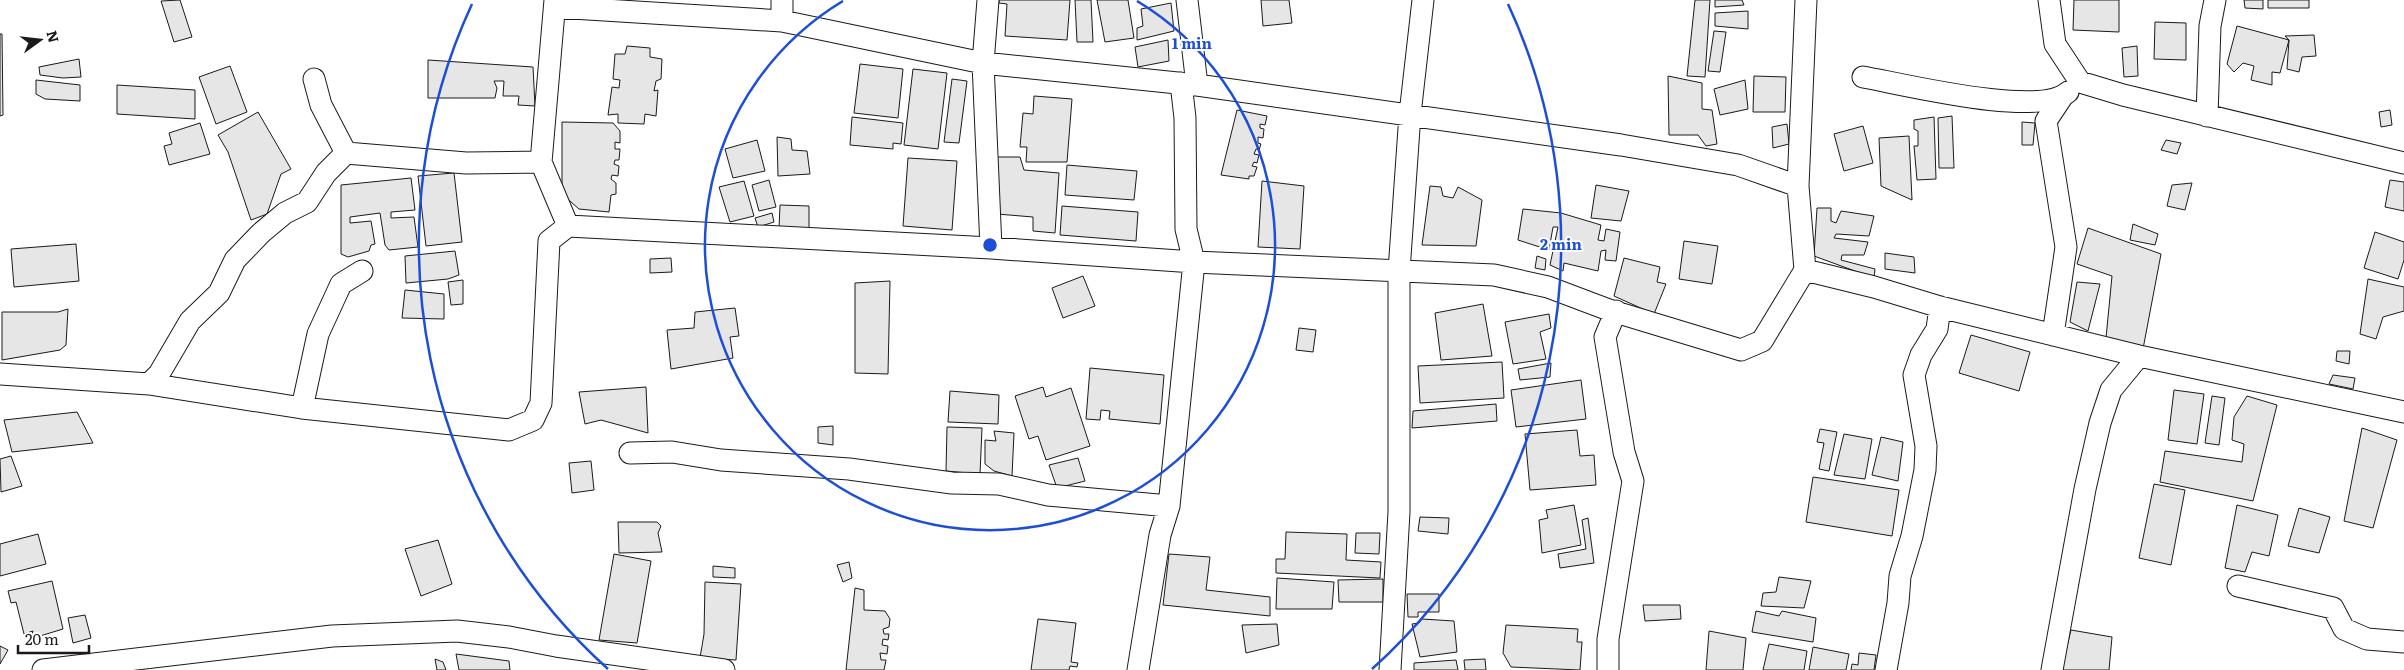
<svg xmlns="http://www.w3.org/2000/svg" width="2404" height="670" font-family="Literata,serif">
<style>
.building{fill:#e6e6e6;stroke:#1a1a1a}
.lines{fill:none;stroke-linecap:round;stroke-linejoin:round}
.minor-casing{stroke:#1a1a1a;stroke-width:23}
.minor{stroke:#fff;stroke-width:21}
.ring{fill:none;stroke:#1d4ed8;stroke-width:2.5}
.centre{fill:#1d4ed8;stroke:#fff;stroke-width:2.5}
.ring-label{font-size:15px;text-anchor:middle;font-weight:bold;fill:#1d4ed8;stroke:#fff;stroke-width:4;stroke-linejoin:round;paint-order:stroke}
</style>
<rect width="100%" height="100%" fill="#fff"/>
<!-- building -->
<path class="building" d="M 180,0 L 192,37 L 174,42 L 161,1 Z
M 999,0 L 1070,0 L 1067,40 L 1005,36 L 1007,4 L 999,3 Z
M 1075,0 L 1091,0 L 1093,42 L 1077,42 Z
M 1097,0 L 1128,0 L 1134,38 L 1105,42 Z
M 1261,0 L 1289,0 L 1292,23 L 1263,26 Z
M 1695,0 L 1710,0 L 1705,77 L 1687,76 Z
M 1715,0 L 1742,0 L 1744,5 L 1715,7 Z
M 2074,0 L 2119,0 L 2119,32 L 2073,30 Z
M 2244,0 L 2263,0 L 2263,9 L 2245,8 Z
M 2268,0 L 2309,0 L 2309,8 L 2268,8 Z
M 1171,3 L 1174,31 L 1137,40 L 1137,28 L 1143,26 L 1141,9 Z
M 1748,11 L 1748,29 L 1715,26 L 1715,13 Z
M 2155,22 L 2186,23 L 2186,60 L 2154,59 Z
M 2237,26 L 2289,40 L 2280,73 L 2272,72 L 2272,85 L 2251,80 L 2254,66 L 2243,63 L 2234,72 L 2227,64 Z
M 1714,31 L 1726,32 L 1720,72 L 1708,71 Z
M 0,34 L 2,34 L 3,115 L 0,116 Z
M 2314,35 L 2316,56 L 2302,57 L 2299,72 L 2287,69 L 2289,40 L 2285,36 Z
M 1168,40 L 1169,61 L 1138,67 L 1135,47 Z
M 627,46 L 650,48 L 650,57 L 662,59 L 661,79 L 656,81 L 654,91 L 658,90 L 656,116 L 645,114 L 644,124 L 618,123 L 618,114 L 608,115 L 612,87 L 619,88 L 620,80 L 613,79 L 615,54 L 625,54 Z
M 2137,46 L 2138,76 L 2124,77 L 2122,48 Z
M 79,59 L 81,77 L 63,78 L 40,75 L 39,67 Z
M 428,60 L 533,67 L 535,106 L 518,105 L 519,96 L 503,96 L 504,81 L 494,81 L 497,88 L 495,98 L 428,98 Z
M 860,64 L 903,69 L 898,118 L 854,113 Z
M 230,66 L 247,112 L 216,124 L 199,77 Z
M 913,69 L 947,73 L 938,149 L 904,145 Z
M 1668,76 L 1702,83 L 1702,109 L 1712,110 L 1717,144 L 1706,146 L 1698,135 L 1669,135 Z
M 1754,76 L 1786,77 L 1785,112 L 1753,112 Z
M 952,79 L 967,81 L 959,143 L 944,142 Z
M 36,80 L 80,85 L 80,101 L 45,99 L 36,94 Z
M 1745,80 L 1748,109 L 1720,115 L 1714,89 Z
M 117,85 L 195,90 L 195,119 L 117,114 Z
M 1034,96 L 1072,99 L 1067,162 L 1026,162 L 1027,147 L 1020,147 L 1023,113 L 1033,114 Z
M 1237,110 L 1267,116 L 1265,125 L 1260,124 L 1260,128 L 1264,129 L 1263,138 L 1258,137 L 1258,143 L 1261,144 L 1259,150 L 1256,149 L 1254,154 L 1259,155 L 1257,163 L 1254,162 L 1252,166 L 1257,167 L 1254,176 L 1249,176 L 1249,179 L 1221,175 Z
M 2390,110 L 2392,125 L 2381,127 L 2379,112 Z
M 258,112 L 291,169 L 281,174 L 267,214 L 251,220 L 228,152 L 218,135 Z
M 1952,116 L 1954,168 L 1939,168 L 1938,118 Z
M 852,117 L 903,123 L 901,144 L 893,143 L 893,149 L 850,145 Z
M 1934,117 L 1936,179 L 1917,180 L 1914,146 L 1918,146 L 1918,131 L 1914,129 L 1914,120 Z
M 562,122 L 613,123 L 620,131 L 620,143 L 615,142 L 615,149 L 620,149 L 619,160 L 615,160 L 614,164 L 619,166 L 618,176 L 612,175 L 611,179 L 616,183 L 616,194 L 611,195 L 609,212 L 579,209 L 562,194 Z
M 2022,122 L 2035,123 L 2033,145 L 2022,145 Z
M 200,123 L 210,154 L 169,165 L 164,146 L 172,144 L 169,133 Z
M 1787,124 L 1789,144 L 1773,148 L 1772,127 Z
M 1863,126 L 1873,163 L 1844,171 L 1834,134 Z
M 1909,136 L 1912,200 L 1881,186 L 1879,138 Z
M 777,137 L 791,139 L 792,150 L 807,151 L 810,174 L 778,176 Z
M 757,140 L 765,171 L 733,178 L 725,149 Z
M 2166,140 L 2181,143 L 2177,154 L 2161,150 Z
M 997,157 L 1020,157 L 1024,170 L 1059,173 L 1055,233 L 1033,231 L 1033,217 L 997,214 Z
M 908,158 L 957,161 L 952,230 L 903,226 Z
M 1067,165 L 1137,171 L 1134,200 L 1065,195 Z
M 454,173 L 462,242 L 426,246 L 418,176 Z
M 411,178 L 415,210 L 391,212 L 391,218 L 414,217 L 418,247 L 389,250 L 385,245 L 380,213 L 350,217 L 350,223 L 371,221 L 375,244 L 371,245 L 369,251 L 348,257 L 341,254 L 341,185 Z
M 769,180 L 776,207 L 759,211 L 752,185 Z
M 2390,180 L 2404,182 L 2404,211 L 2385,207 Z
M 744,181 L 754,216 L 730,222 L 719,187 Z
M 1262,181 L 1304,186 L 1300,249 L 1258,247 Z
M 2192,183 L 2185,210 L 2167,206 L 2172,185 Z
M 1596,185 L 1629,191 L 1621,221 L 1591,218 Z
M 1430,186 L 1441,187 L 1443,196 L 1453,198 L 1458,187 L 1482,200 L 1476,246 L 1422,245 Z
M 780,205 L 809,206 L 809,230 L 779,229 Z
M 1062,206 L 1138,212 L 1136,241 L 1060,235 Z
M 1817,208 L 1831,208 L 1831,221 L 1836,223 L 1841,211 L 1874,216 L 1869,236 L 1836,234 L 1834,238 L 1868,242 L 1864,255 L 1842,255 L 1841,260 L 1875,269 L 1874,278 L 1814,256 Z
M 1523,209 L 1561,213 L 1601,225 L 1598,240 L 1604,241 L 1606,229 L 1620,232 L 1616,261 L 1605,260 L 1606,250 L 1601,251 L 1598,271 L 1564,263 L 1563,271 L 1550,265 L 1558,227 L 1553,227 L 1549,250 L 1518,240 Z
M 772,213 L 774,222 L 758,227 L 755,218 Z
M 2133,224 L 2158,234 L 2155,245 L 2130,240 Z
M 2088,228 L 2161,254 L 2143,349 L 2106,338 L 2112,276 L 2077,264 Z
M 2375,232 L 2404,242 L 2404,260 L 2398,279 L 2364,268 Z
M 1684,241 L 1718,246 L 1712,284 L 1679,279 Z
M 76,244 L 79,281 L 14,287 L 11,249 Z
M 455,251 L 459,275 L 448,279 L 406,283 L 405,256 Z
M 1885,253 L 1914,257 L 1915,273 L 1885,269 Z
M 1537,256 L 1546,259 L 1545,270 L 1535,268 Z
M 671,258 L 672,272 L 650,273 L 650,259 Z
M 1624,258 L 1660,267 L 1657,282 L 1666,284 L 1654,314 L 1614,296 Z
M 1083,276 L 1095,306 L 1063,318 L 1052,288 Z
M 2368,279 L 2404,287 L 2404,311 L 2383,317 L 2376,339 L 2360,334 Z
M 463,280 L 463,304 L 451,305 L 448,282 Z
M 890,281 L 888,374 L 855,373 L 855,283 Z
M 2077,282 L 2100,284 L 2088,331 L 2070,322 Z
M 405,290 L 444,294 L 444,319 L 402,318 Z
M 1483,304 L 1492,356 L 1441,360 L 1435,313 Z
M 735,308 L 739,336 L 730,337 L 733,358 L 671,369 L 667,330 L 694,328 L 695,312 Z
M 68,309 L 66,345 L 60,350 L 2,360 L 2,312 L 58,312 Z
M 1549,314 L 1551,328 L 1540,332 L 1546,359 L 1513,364 L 1505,322 Z
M 1299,328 L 1316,330 L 1313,352 L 1296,350 Z
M 1971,335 L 2030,352 L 2019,391 L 1959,373 Z
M 2337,351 L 2350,351 L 2349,364 L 2336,361 Z
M 1502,362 L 1504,398 L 1420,403 L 1418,366 Z
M 1551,363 L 1550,377 L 1520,380 L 1518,369 Z
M 1090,368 L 1164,375 L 1160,424 L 1109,419 L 1110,411 L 1101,410 L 1100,420 L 1086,419 Z
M 2333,375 L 2355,378 L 2353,389 L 2329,384 Z
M 1581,380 L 1586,419 L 1516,427 L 1511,390 Z
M 646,387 L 648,433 L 601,420 L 585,424 L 579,392 Z
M 1043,387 L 1046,397 L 1071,388 L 1090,446 L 1046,460 L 1038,436 L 1029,439 L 1015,396 Z
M 2174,390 L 2204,394 L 2197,444 L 2168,440 Z
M 950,391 L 999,395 L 998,424 L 948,422 Z
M 2212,396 L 2225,398 L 2219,445 L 2205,443 Z
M 2247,396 L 2277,405 L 2253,501 L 2160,482 L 2165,451 L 2242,462 L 2244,444 L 2232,440 L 2234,417 Z
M 1496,404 L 1497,421 L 1412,428 L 1413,411 Z
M 77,412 L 93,443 L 12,452 L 4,420 Z
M 833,426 L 833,445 L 818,443 L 818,427 Z
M 947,427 L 982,428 L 980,474 L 946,471 Z
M 2362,428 L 2397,440 L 2373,528 L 2344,521 Z
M 1820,429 L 1837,432 L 1829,471 L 1819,469 L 1824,443 L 1817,442 Z
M 1577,430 L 1580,456 L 1594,455 L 1596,485 L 1530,490 L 1525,434 Z
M 994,431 L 1014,433 L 1012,476 L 994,471 L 985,464 L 985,440 L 996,441 Z
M 1844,434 L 1872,439 L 1865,479 L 1834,475 Z
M 1881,437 L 1903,442 L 1898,481 L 1872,475 Z
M 11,456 L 22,486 L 1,492 L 0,459 Z
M 1078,458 L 1085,481 L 1057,488 L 1049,465 Z
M 591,461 L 594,490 L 572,493 L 569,463 Z
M 1813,477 L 1899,490 L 1892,536 L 1806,522 Z
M 2154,484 L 2185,490 L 2171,565 L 2139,558 Z
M 1574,505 L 1581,545 L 1542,553 L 1539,520 L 1548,518 L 1546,510 Z
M 2237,505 L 2278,515 L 2269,556 L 2252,552 L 2245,572 L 2225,568 Z
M 2299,508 L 2330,517 L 2319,553 L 2288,546 Z
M 1420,517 L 1449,518 L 1448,534 L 1418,531 Z
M 1588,518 L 1594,563 L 1560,568 L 1558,554 L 1586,549 L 1582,520 Z
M 618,522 L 657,522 L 661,526 L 658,533 L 662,552 L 619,553 Z
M 1286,532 L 1347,534 L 1346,560 L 1381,562 L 1380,578 L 1276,573 L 1276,559 L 1285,559 Z
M 1356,533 L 1380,533 L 1379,554 L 1355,553 Z
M 38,534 L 46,564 L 0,576 L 0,544 Z
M 438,540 L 452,584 L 421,596 L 405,549 Z
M 614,554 L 651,561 L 637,643 L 599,640 Z
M 1169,554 L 1210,557 L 1206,590 L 1270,597 L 1270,616 L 1163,605 Z
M 849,562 L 852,578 L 843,582 L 837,565 Z
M 713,566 L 735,568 L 735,578 L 713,577 Z
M 1779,577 L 1811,581 L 1804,608 L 1761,606 L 1763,593 L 1776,592 Z
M 1277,578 L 1334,582 L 1332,609 L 1276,609 Z
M 1383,579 L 1383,602 L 1339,602 L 1338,580 Z
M 52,581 L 63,629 L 30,639 L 33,631 L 24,634 L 16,602 L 11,603 L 8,591 Z
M 705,582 L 741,584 L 736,660 L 700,658 L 704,634 Z
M 855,588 L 864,590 L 864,610 L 885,611 L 890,619 L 889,627 L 883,629 L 884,634 L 889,634 L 888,640 L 883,639 L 882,645 L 888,646 L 887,654 L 880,653 L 881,660 L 886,660 L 884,670 L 846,670 Z
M 1407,594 L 1439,594 L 1439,612 L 1418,612 L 1418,617 L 1408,617 Z
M 1643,605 L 1680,605 L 1681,619 L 1645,621 Z
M 1756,611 L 1779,616 L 1782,611 L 1816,618 L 1813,642 L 1752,632 Z
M 85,615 L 91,638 L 73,643 L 68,618 Z
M 1038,619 L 1076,623 L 1071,662 L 1078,663 L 1077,667 L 1070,666 L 1069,670 L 1031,670 Z
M 1422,619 L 1454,621 L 1457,652 L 1420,657 L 1412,624 L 1419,623 Z
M 1277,624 L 1279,645 L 1246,653 L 1242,625 Z
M 1506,625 L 1578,629 L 1577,642 L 1582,642 L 1580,670 L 1511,667 L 1503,653 Z
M 2071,630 L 2112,637 L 2109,670 L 2061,670 Z
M 1709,631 L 1746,638 L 1743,670 L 1706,670 Z
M 1769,644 L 1807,651 L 1804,670 L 1763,670 Z
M 0,646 L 8,650 L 0,664 Z
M 1813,647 L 1849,654 L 1846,670 L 1809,670 Z
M 1859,653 L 1876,655 L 1874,670 L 1851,670 L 1852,664 L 1858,665 Z
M 456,654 L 509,661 L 510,670 L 459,670 Z
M 435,659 L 443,662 L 446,670 L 437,670 Z
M 1485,659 L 1486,670 L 1465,670 L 1464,660 Z
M 1456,660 L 1458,670 L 1414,670 L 1414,663 Z"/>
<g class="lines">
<defs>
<path id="minor" d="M 555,0 L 541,162 L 568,226
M 988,0 L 983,63 L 991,248
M 1187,0 L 1197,85
M 2049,0 L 2055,44 L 2080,82 L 2123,95 L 2404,163
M 556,7 L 782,21 L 983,63 L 1197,85 L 1621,145 L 1738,165 L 1798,186
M 782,21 L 782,0
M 1863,77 C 1903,84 2039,118 2068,92
M 314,79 L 321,105 L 346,153
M 2207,116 L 2210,26 L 2215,0
M 346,153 L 466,163 L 541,162
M 1805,270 L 1874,287 L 1940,307 L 2139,356 L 2404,412
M 2053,335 L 2066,247 L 2046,121 L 2062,97
M 0,374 L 149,384 L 302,408 L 509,430 L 533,420 L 541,403 L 549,241 L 568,226 L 991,248 L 1194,262 L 1494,275 L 1548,287 L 1609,310 L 1741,350 L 1762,341 L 1805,270 L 1798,186 L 1806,0
M 149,384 L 159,374 L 190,321 L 219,293 L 235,260 L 261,233 L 285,213 L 307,202 L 326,173 L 346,153
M 302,408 L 318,334 L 341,284 L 362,271
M 630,453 L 672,452 L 721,460 L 849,469 L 952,483 L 999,484 L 1048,495 L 1169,506
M 2238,586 L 2333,608 L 2344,629 L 2367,639 L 2404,642
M 43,670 L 332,636 L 457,631 L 509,637 L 556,646 L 724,670
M 1138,670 L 1160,535 L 1169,506 L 1194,262 L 1186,229 L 1185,118 L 1181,83
M 1390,670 L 1399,512 L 1399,271 L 1410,114 L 1423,0
M 1608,670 L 1608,639 L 1633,481 L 1624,452 L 1605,337 L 1616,311
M 1886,670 L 1898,603 L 1900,576 L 1912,536 L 1925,470 L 1926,446 L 1914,375 L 1921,355 L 1937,329 L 1940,307
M 2052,670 L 2085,489 L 2100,423 L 2111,390 L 2139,356"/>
</defs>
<!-- minor casing -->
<use href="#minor" class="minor-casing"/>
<!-- minor -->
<use href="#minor" class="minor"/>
</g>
<!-- distance rings -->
<g class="ring">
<path d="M1137 1A285 285 0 1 1 843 1"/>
<path d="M608 669A571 571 0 0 1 472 4M1508 4A571 571 0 0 1 1372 669"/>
</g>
<circle cx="990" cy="245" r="8" class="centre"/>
<g class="ring-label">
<text x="1192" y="49">1 min</text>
<text x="1561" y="250">2 min</text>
</g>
<!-- north arrow -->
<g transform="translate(40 40) rotate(75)" stroke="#ffffff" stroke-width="4" paint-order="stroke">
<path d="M0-4L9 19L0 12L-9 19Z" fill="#1a1a1a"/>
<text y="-8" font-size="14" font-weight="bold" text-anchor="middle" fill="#1a1a1a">N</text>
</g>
<!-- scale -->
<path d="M18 645v8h71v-8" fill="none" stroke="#1a1a1a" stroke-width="2.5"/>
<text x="25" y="645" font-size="15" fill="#1a1a1a" stroke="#ffffff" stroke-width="4" paint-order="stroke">20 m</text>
</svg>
